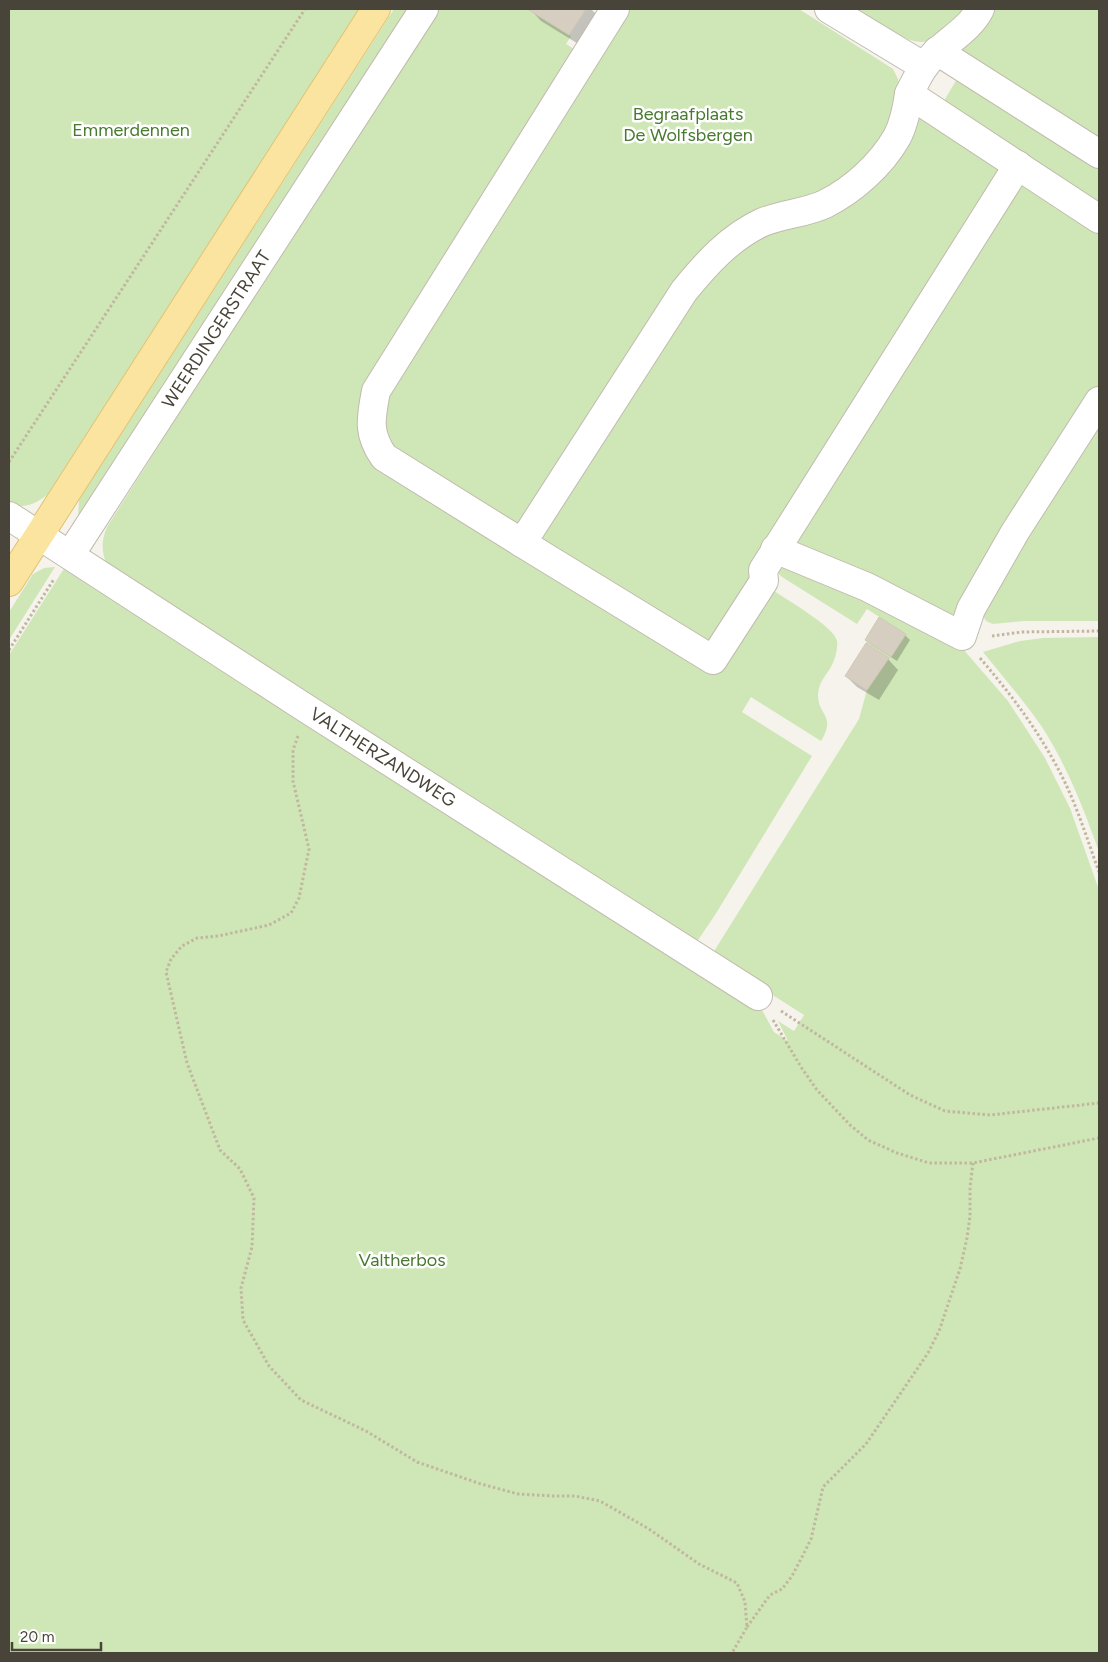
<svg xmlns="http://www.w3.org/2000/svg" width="1108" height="1662" font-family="Figtree,sans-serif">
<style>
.green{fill:#cfe7b7}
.shadow{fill:#0003}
.building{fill:#d6cfc1;stroke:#d1c7b5}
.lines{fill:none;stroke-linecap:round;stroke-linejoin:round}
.minor-casing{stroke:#c0bbae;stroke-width:30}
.major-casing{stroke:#dfc36f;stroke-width:30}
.path{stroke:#c1b7a0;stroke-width:3;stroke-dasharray:2.5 2.5;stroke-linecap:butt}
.minor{stroke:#fff;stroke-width:28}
.major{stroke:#fae4a0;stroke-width:28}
.labels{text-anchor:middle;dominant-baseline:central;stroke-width:5;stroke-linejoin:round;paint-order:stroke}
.park-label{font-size:18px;fill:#47792e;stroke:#fff}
.street-label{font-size:18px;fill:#494439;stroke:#fff}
</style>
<rect width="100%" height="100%" fill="#f5f3ec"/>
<!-- green -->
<path class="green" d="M 9,9 L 359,9 L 47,495 C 35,504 28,507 13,506 L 9,512 Z
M 394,9 L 411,9 L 78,518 L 79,500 Z
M 437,9 L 527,9 L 571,36 L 566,44 L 579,52 L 366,431 L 715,672 L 771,589 C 784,598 835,627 837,641 C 838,645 836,656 834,660 C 830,673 819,679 818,694 C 817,715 837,715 821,741 L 751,697 L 742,712 L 812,756 L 715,915 L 696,943 L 108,567 C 101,553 101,541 107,527 Z
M 622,9 L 799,9 L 893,69 L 898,79 L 900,91 L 896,120 L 850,179 L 740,227 L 522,536 L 385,447 L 382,394 Z
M 858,9 L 971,9 C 959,18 944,33 931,40 C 911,50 875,19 858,9 Z
M 989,9 L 1099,9 L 1099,143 L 952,49 Z
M 961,72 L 1099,160 L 1099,206 L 941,106 Z
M 914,105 L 1005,163 L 717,647 L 533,540 L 689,295 L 737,244 L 825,209 Z
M 1019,181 L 1099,223 L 1099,390 L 957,619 L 795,551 L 791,535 Z
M 1099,416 L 1099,621 L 1024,621 L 993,624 L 986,621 L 983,616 L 983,607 Z
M 785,561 L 963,649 L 1008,701 L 1045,758 L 1070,808 L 1099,890 L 1099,1653 L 9,1653 L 9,655 L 65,567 L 521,855 L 762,1010 L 774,1032 L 788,1041 L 778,1021 L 794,1031 L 804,1015 L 711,956 L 859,719 L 867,690 L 888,658 L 866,643 L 867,641 L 891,657 L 906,634 L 867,609 L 857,624 L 782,577 L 779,574 L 779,570 Z
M 55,567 L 9,640 L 9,612 L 33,574 L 44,568 Z
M 1099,637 L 1099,852 C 1084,809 1067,766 1042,727 C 1024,701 1003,677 983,652 L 1020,641 L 1043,638 Z"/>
<!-- shadow -->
<path class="shadow" d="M 532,9 L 591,9 L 598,16 L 580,45 L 541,21 L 531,10 Z
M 905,635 L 910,640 L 897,661 L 872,645 L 867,640 Z
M 888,659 L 898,670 L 879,700 L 857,687 L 846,676 Z"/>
<!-- building -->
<path class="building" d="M 530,9 L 586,9 L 569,35 L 529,10 Z
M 879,617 L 906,634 L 891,657 L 865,640 Z
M 866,643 L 889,658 L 867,690 L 845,676 Z"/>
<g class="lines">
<defs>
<g id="minor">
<path d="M 615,9 L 376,391 C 371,418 367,433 384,457 L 522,543 L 684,291 C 706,264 730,237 763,222 C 783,214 806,213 825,204 C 853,190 881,165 897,137 C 904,124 907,108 909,94"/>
<path d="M 829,9 L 923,66"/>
<path d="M 980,9 C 971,27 952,38 938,51 C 924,63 917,78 909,94 L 1099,219"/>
<path d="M 937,51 L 1099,154"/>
<path id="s1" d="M 9,516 L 307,709 L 758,996"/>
<path d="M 522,543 L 713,660 L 764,581 L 763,570 L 1018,165"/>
<path d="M 775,549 L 867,587 L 962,636 L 971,609 L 1015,532 L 1099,401"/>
<path id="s2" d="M 70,555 L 424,9"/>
</g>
<path id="major" d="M 9,582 L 376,9"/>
</defs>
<!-- minor casing -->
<use href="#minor" class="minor-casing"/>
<!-- major casing -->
<use href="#major" class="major-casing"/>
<!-- path -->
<path class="path" d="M 9,462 L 305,9
M 992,636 L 1022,632 L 1099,631
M 9,650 L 54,579
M 980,658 C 1009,692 1035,726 1056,765 C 1075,799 1086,836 1099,872
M 298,736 L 293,750 L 293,781 L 309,849 L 299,898 L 291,913 L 269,925 L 218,936 L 197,938 L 182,946 L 171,959 L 166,972 L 187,1063 L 220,1150 L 240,1169 L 254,1198 L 252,1247 L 241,1288 L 243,1320 L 269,1366 L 301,1400 L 366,1431 L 417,1462 L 481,1484 L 518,1494 L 553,1496 L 575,1496 L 600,1501 L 649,1529 L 699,1564 L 737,1583 L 745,1602 L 747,1627 L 732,1653
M 781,1011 L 910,1095 L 945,1111 L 990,1115 L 1099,1103
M 773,1020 L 801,1067 L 817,1090 L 850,1125 L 868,1140 L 897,1153 L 929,1163 L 973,1163 L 1099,1138
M 747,1627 L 770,1595 L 782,1589 L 792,1576 L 802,1557 L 811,1539 L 823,1487 L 866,1444 L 928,1353 L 939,1331 L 960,1269 L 967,1238 L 970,1216 L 970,1187 L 973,1163"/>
<!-- minor -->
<use href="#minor" class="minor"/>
<!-- major -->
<use href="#major" class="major"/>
</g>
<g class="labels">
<!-- park labels -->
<g class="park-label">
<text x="688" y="114">Begraafplaats<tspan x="688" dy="21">De Wolfsbergen</tspan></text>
<text x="131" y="130">Emmerdennen</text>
<text x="402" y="1260">Valtherbos</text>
</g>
<!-- street labels -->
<g class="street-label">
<text stroke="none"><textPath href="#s2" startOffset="269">WEERDINGERSTRAAT</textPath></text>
<text stroke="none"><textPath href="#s1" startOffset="445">VALTHERZANDWEG</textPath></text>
</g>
</g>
<!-- border -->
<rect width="1108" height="1662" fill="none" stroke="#494439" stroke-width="20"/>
<!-- scale -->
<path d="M12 1642v8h89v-8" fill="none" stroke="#494439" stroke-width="2.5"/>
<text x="20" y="1642" font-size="15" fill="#494439" stroke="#ffffff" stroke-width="4" paint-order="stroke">20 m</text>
</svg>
